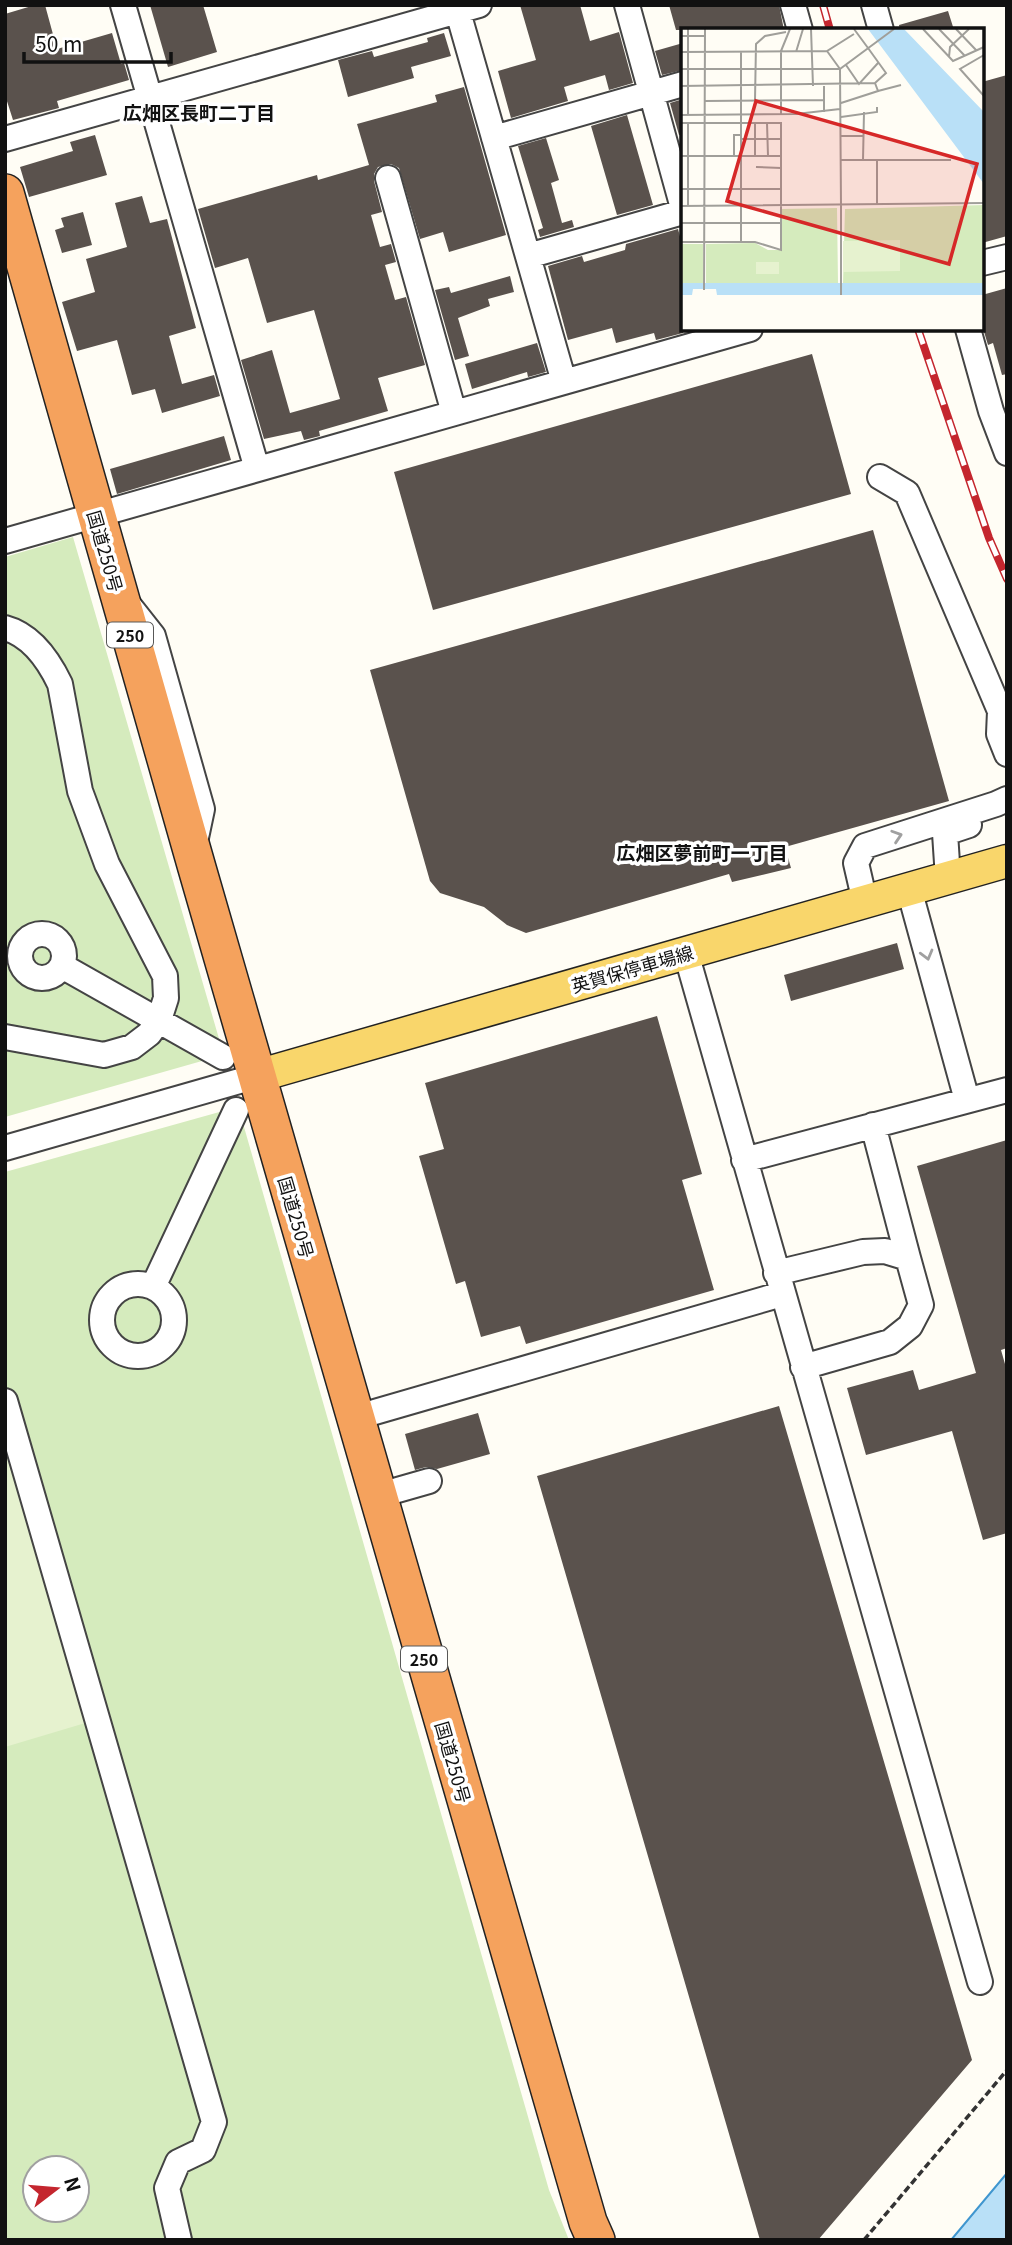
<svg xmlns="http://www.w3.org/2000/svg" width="1012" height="2245" font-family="Georgia,'Noto Sans JP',serif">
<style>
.green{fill:#d5ebbd;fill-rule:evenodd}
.pitch{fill:#e6f2cf}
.water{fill:#b9e0f7;stroke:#3f96cf;stroke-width:2}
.building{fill:#5a524d}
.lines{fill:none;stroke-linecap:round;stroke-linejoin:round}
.minor-casing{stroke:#444;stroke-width:28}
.major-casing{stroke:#222;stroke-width:35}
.highway-casing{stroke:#222;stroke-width:40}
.path{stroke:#333;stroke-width:3.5;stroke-dasharray:7 3.5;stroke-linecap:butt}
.minor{stroke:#fff;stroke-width:24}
.major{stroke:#f9d66b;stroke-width:32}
.highway{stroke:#f5a25d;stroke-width:37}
.rail-casing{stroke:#c4262e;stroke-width:8}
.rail{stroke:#fff;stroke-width:5;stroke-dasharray:16;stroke-linecap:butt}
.oneway{stroke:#a0a0a0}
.labels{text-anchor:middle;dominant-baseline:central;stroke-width:7;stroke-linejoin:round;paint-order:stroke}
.shield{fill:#fff;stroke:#585858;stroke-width:2}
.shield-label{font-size:16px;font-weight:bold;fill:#111}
.street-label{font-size:18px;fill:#111;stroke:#fff}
.neighbourhood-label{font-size:19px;font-weight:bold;fill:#111;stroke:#fff}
.inset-road{fill:none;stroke:#a09f9a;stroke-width:2}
.view{fill:#d62828;fill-opacity:0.15;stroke:#d62828;stroke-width:3.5}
.inset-edge{fill:none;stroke:#111;stroke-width:3.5}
</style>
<rect width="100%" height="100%" fill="#fffdf5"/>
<!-- green -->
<path class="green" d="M 73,537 L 222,1049 L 216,1057 L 5,1117 L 5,557 Z
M 223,1111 L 242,1120 L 549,2190 L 569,2240 L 5,2240 L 5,1172 ZM 35,2168 L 77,2168 L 77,2210 L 35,2210 Z"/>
<!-- pitch -->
<path class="pitch" d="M 5,1423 L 92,1721 L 5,1747 Z"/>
<!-- water -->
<path class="water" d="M 1007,2173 L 1007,2240 L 951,2240 Z"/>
<!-- building -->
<path class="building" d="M 35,5 L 45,5 L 57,49 L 112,33 L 121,64 L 124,63 L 129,80 L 57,101 L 59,108 L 13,120 L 5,95 L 5,14 Z
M 150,5 L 203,5 L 217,52 L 168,67 Z
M 520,5 L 580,5 L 590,41 L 619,32 L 633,83 L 609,90 L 605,75 L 564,87 L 568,101 L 511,118 L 498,71 L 536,60 Z
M 669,5 L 779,5 L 784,30 L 676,30 Z
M 948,11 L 954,30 L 900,30 L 899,25 Z
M 444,33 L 451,56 L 411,67 L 414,78 L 348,97 L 338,60 L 372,51 L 374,57 L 428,42 L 427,38 Z
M 683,43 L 683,70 L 662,75 L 655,51 Z
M 1007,75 L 1007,236 L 982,243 L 982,82 Z
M 464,87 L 506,235 L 449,252 L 443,232 L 420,239 L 399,168 L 391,164 L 378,167 L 374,174 L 374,181 L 382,212 L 371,215 L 380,247 L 391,244 L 396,262 L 385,265 L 395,300 L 406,297 L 425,365 L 378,378 L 388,411 L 319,431 L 320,436 L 304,440 L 301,431 L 264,439 L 241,360 L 272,350 L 290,413 L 340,399 L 314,310 L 267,323 L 248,258 L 215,268 L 198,209 L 317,175 L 318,180 L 369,165 L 357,124 L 437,102 L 435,95 Z
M 683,99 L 683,134 L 679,135 L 670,103 Z
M 627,115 L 653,205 L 617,215 L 591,126 Z
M 95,135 L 107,175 L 29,197 L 20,167 L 73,151 L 70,142 Z
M 546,138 L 559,180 L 551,183 L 562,223 L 572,220 L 574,227 L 540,237 L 538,230 L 543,228 L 518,146 Z
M 142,196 L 150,223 L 167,219 L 196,328 L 169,336 L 182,384 L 214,375 L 220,396 L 162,413 L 155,389 L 132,395 L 117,340 L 77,351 L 62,302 L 95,292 L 86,259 L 127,247 L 115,203 Z
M 83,212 L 92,245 L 62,253 L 55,230 L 64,227 L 61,218 Z
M 678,229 L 683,248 L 683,333 L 656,340 L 654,333 L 616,343 L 612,328 L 568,340 L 548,266 L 582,256 L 584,262 L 625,250 L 626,244 Z
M 510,276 L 514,292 L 488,299 L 490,306 L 458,318 L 469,356 L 455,360 L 435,290 L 449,287 L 451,293 Z
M 1007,288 L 1007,374 L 1002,375 L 993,343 L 988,345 L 982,325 L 982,295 Z
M 537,343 L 546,372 L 528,377 L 527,372 L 472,389 L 465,364 Z
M 812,354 L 851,494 L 433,610 L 394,472 Z
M 224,436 L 231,460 L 117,494 L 110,469 Z
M 873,530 L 949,801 L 785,847 L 791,868 L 732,882 L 729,874 L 526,933 L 507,925 L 484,907 L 440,893 L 430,881 L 370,670 Z
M 897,943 L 904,969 L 791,1001 L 784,975 Z
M 657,1016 L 702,1174 L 682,1180 L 714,1290 L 526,1344 L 520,1326 L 481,1337 L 465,1281 L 456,1284 L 419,1156 L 444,1149 L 425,1083 Z
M 1007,1140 L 1007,1348 L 1001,1350 L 1007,1371 L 1007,1533 L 983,1540 L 952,1431 L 866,1455 L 847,1388 L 913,1370 L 919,1390 L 976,1373 L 917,1166 Z
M 779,1406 L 972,2060 L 818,2240 L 760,2240 L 537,1476 Z
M 478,1413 L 490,1454 L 437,1469 L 426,1467 L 415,1470 L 405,1434 Z"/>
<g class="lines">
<defs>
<path id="minor" d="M 123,5 L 257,469
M 456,5 L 564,382
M 627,5 L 683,208
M 793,5 L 800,30
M 874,5 L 881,30
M 494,138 L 683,84
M 5,139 L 479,5
M 388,178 L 454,413
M 528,256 L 683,212
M 982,263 L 1007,257
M 968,329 L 991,411 L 1007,453
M 880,477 L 907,493 L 1000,711 L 1007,720
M 5,541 L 750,329
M 127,603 L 153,636 L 202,809 L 194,847
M 5,628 C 31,635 49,661 60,684 L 80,791 L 107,864 L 165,976 L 166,998 L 159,1020 L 149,1034 L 132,1047 L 104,1055 L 5,1037
M 1000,711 L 999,734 L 1007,754
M 948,878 L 945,833 L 969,825
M 909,889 L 967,1100
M 865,902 L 856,863 L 865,846 L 996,804 L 1007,799
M20 956a22 22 0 1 1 44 0a22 22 0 1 1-44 0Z
M 686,953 L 980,1982
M 62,966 L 223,1057
M 873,1125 L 908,1258
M 5,1148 L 257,1076
M 744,1160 L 1007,1090
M 776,1273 L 863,1252 L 885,1251 L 908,1258 L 921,1305 L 910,1326 L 890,1342 L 803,1367
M102 1320a36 36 0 1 1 72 0a36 36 0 1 1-72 0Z
M 153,1287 L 236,1110
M 5,1401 L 214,2122 L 203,2150 L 178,2162 L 167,2188 L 179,2240
M 354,1418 L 782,1294
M 394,1491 L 429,1481"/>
<path id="major" d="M 257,1076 L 1007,861"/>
<path id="highway" d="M 5,193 C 197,870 390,1547 588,2222 L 596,2240"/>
</defs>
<!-- minor casing -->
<use href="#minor" class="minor-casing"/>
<!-- major casing -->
<use href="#major" class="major-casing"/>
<!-- highway casing -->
<use href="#highway" class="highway-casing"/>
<!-- path -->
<path class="path" d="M 864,2240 L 1007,2070"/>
<!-- minor -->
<use href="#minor" class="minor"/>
<!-- major -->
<use href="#major" class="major"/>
<!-- highway -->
<use href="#highway" class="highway"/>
<defs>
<path id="rail" d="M 823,5 L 830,30
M 918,329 L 989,538 L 1007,579"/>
</defs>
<!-- rail casing -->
<use href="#rail" class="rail-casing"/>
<!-- rail -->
<use href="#rail" class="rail"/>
</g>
<!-- one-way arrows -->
<defs><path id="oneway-chevron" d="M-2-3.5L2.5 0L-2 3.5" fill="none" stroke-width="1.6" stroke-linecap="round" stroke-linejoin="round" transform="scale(1.75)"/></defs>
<g class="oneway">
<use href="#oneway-chevron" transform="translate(897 836) rotate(-18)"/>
<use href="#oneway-chevron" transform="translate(927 955) rotate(75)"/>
</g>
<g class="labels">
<!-- shield labels -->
<g class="shield">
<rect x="107" y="622.5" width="46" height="25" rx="5"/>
<rect x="401" y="1646.5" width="46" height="25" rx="5"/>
</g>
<g class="shield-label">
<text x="130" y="635">250</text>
<text x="424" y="1659">250</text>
</g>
<!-- street labels -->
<g class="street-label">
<text transform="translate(106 551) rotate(74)">国道250号</text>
<text transform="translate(632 968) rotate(-16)">英賀保停車場線</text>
<text transform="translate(297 1217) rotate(74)">国道250号</text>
<text transform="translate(454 1762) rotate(74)">国道250号</text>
</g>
<!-- neighbourhood labels -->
<g class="neighbourhood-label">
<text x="199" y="111">広畑区長町二丁目</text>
<text x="702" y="851">広畑区夢前町一丁目</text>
</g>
</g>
<!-- overview -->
<g transform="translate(681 28)">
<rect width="303" height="303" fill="#fffdf5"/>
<path d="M 303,177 L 303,255 L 162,255 L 164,181 ZM 156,180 L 157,255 L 25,255 L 25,216 L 74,215 L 87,222 L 101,222 L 101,181 ZM 0,216 L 22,216 L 22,255 L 0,255 Z" fill="#d5ebbd"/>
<path d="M 219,212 L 219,243 L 162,244 L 162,213 ZM 75,234 L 98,234 L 98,246 L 75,246 Z" fill="#e6f2cf"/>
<path d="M 187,1 L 223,1 L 303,84 L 303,156 ZM 0,255 L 303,255 L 303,267 L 36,267 L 35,261 L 12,261 L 11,267 L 0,267 Z" fill="#b9e0f7"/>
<path class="inset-road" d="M 130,1 L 132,58M 173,1 L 187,20M 242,1 L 272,33 L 303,19M 258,1 L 284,28M 275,1 L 295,22M 0,8 L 23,8M 146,23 L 159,41M 0,24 L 146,23 L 173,6M 115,24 L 122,1M 303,27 L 279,41 L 303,68M 268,29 L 269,19 L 288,1M 165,37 L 178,56 L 197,35M 0,41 L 159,41M 0,58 L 194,55 L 205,45 L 187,20M 143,58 L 143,84M 197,63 L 220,57M 74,72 L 75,16 L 84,8 L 105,4M 23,73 L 143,72M 160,75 L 197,63 L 194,55M 100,86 L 100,23 L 109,1M 0,87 L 115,86 L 159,81M 7,87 L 7,1M 160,89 L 196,84 L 196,79M 0,95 L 100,95 L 100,222 L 74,214 L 0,214M 7,95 L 7,178M 86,95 L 87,128M 160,108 L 182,108M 60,111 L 100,111M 0,128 L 100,128M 53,128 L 53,107 L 60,107M 74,128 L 74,95M 160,132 L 270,132M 182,132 L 183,84M 196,132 L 196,177M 75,139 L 100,140M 0,161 L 100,161M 0,178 L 303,175M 160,178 L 160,267M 160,178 L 159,41 L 213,1M 0,195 L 100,195M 60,214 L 60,24M 23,262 L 24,1"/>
<path class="view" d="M 75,73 L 296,136 L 268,236 L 46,173 Z"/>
<rect width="303" height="303" class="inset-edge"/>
</g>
<!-- border -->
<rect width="1012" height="2245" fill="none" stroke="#111111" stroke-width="14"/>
<!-- north arrow -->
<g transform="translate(56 2189) rotate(74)"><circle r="33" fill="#ffffff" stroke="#a0a0a0" stroke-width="2"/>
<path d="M0-5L12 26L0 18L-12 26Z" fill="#c4262e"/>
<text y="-10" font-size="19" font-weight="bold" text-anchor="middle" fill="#111111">N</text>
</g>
<!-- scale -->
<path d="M24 52v10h147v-10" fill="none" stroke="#111111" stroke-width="3.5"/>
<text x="35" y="52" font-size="21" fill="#111111" stroke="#ffffff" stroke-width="5" paint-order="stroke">50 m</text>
</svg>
